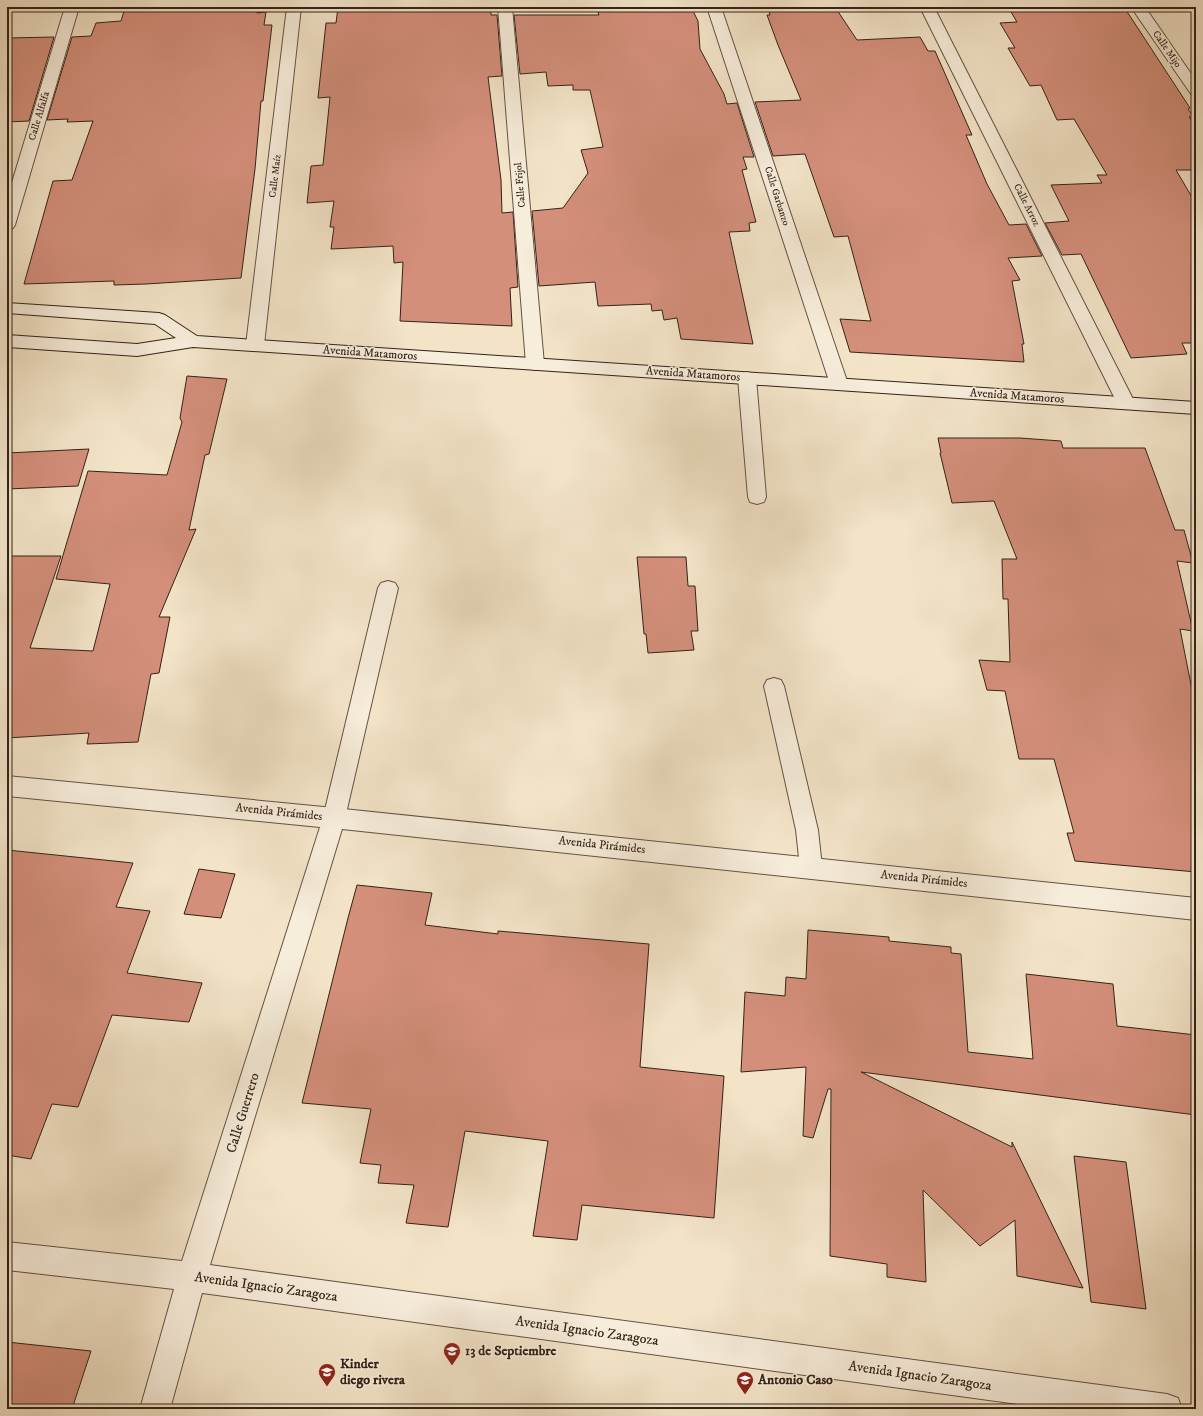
<svg xmlns="http://www.w3.org/2000/svg" width="1203" height="1416" font-family="'IM FELL DW Pica',serif">
<style>
.building{fill:#d48f7b;stroke:#342216}
.lines{fill:none;stroke-linecap:round;stroke-linejoin:round}
.lane-casing{stroke:#645242;stroke-width:2}
.street-casing{stroke:#645242;stroke-width:2}
.secondary-casing{stroke:#342216;stroke-width:2}
.lane{fill:#f7eddb;fill-rule:evenodd}
.street{fill:#f7eddb;fill-rule:evenodd}
.secondary{fill:#f7eddb;fill-rule:evenodd}
.labels{text-anchor:middle;dominant-baseline:central;stroke-width:3;stroke-linejoin:round;paint-order:stroke}
.far-street-label{font-size:10px;fill:#342216;stroke:#f7eddb}
.street-label{font-size:12px;fill:#342216;stroke:#f7eddb}
.near-street-label{font-size:14px;fill:#342216;stroke:#f7eddb}
.near-poi-label{font-size:14px;font-weight:bold;fill:#342216;stroke:#f7eddb;text-anchor:start}
</style>
<rect width="100%" height="100%" fill="#f3e4c8"/>
<filter id="stains"><feTurbulence type="fractalNoise" baseFrequency=".005" numOctaves="4"/><feColorMatrix values="0 0 0 0 .2 0 0 0 0 .09 0 0 0 0 .02 0 0 0 .5 -.17"/></filter>
<radialGradient id="worn" r=".72"><stop offset=".6" stop-color="#630" stop-opacity="0"/><stop offset="1" stop-color="#630" stop-opacity=".3"/></radialGradient>
<!-- building -->
<path class="building" d="M 140,7 L 257,7 L 257,13 L 266,12 L 264,25 L 272,25 L 263,101 L 261,101 L 255,169 L 241,278 L 146,284 L 114,285 L 114,281 L 24,284 L 53,181 L 72,180 L 93,121 L 67,122 L 68,119 L 47,120 L 72,37 L 91,36 L 96,23 L 121,21 L 125,8 Z
M 338,7 L 491,7 L 491,15 L 497,15 L 502,76 L 488,77 L 501,180 L 502,213 L 513,212 L 518,287 L 510,288 L 512,326 L 400,321 L 403,262 L 394,263 L 393,246 L 331,249 L 334,227 L 330,227 L 334,201 L 307,203 L 311,166 L 323,165 L 330,97 L 318,98 L 326,23 L 336,23 Z
M 596,7 L 691,7 L 698,21 L 700,49 L 724,94 L 727,104 L 737,103 L 754,157 L 743,157 L 747,169 L 742,170 L 756,222 L 749,223 L 750,231 L 729,232 L 753,344 L 681,339 L 677,318 L 664,320 L 662,310 L 652,311 L 651,304 L 598,306 L 595,282 L 539,286 L 532,211 L 563,208 L 588,173 L 581,150 L 603,147 L 590,90 L 573,90 L 573,85 L 548,86 L 546,72 L 520,74 L 514,15 L 599,15 Z
M 768,7 L 835,7 L 857,40 L 920,37 L 928,51 L 935,51 L 972,135 L 966,135 L 987,184 L 1009,225 L 1026,224 L 1042,256 L 1008,258 L 1020,280 L 1012,281 L 1024,344 L 1022,344 L 1024,362 L 850,352 L 840,319 L 871,321 L 848,236 L 834,237 L 805,154 L 773,156 L 755,102 L 801,100 L 778,45 L 767,15 L 770,15 Z
M 1008,7 L 1124,7 L 1190,108 L 1188,109 L 1193,116 L 1189,117 L 1196,126 L 1196,170 L 1176,170 L 1196,204 L 1196,343 L 1182,343 L 1187,354 L 1131,358 L 1081,254 L 1062,255 L 1045,223 L 1069,221 L 1051,185 L 1102,183 L 1097,175 L 1107,175 L 1074,119 L 1057,120 L 1041,85 L 1030,86 L 1008,48 L 1015,48 L 1000,23 L 1017,22 Z
M 54,37 L 29,121 L 7,122 L 7,38 Z
M 187,376 L 227,379 L 209,454 L 205,455 L 189,530 L 196,529 L 159,617 L 170,617 L 159,673 L 151,674 L 138,742 L 87,744 L 89,733 L 7,738 L 7,556 L 61,556 L 30,648 L 93,651 L 110,584 L 56,579 L 88,471 L 167,475 L 182,422 L 180,418 Z
M 938,438 L 1020,438 L 1061,441 L 1063,448 L 1145,448 L 1175,530 L 1184,530 L 1193,563 L 1177,561 L 1193,631 L 1180,629 L 1193,695 L 1196,695 L 1196,872 L 1075,861 L 1067,833 L 1074,833 L 1054,759 L 1019,759 L 1005,691 L 987,690 L 979,660 L 1010,662 L 1008,599 L 1003,599 L 1002,559 L 1017,559 L 994,501 L 952,503 L 940,453 L 941,453 Z
M 89,449 L 78,486 L 7,489 L 7,453 Z
M 637,557 L 686,557 L 688,586 L 695,586 L 698,631 L 691,631 L 694,650 L 648,653 L 646,634 L 644,634 Z
M 7,850 L 133,863 L 116,907 L 150,911 L 127,973 L 202,983 L 189,1022 L 112,1015 L 78,1107 L 52,1104 L 31,1159 L 7,1155 Z
M 199,869 L 235,874 L 221,918 L 184,914 Z
M 357,885 L 432,893 L 425,925 L 498,934 L 498,931 L 649,944 L 640,1067 L 724,1076 L 714,1218 L 582,1205 L 577,1240 L 533,1236 L 548,1141 L 465,1131 L 448,1227 L 406,1223 L 414,1185 L 378,1183 L 381,1165 L 360,1163 L 371,1109 L 302,1103 L 348,918 Z
M 808,930 L 889,937 L 889,941 L 951,947 L 951,953 L 961,954 L 968,1052 L 1033,1059 L 1026,974 L 1113,984 L 1117,1026 L 1196,1035 L 1196,1115 L 861,1072 L 1012,1147 L 1012,1142 L 1083,1288 L 1017,1276 L 1015,1220 L 980,1246 L 923,1190 L 926,1282 L 887,1277 L 887,1264 L 830,1256 L 831,1089 L 828,1089 L 813,1138 L 803,1136 L 806,1067 L 741,1072 L 745,992 L 785,996 L 786,977 L 806,979 Z
M 1074,1156 L 1126,1162 L 1146,1309 L 1091,1302 Z
M 7,1342 L 91,1351 L 72,1409 L 7,1409 Z"/>
<g class="lines">
<defs>
<path id="lane" d="M 747,372 L 753,374 L 756,378 L 766,497 L 764,502 L 757,504 L 750,502 L 748,497 L 738,378 L 741,374 Z
M 388,581 L 395,583 L 398,588 L 345,818 L 342,825 L 334,828 L 326,825 L 323,818 L 378,588 L 381,583 Z
M 774,678 L 781,680 L 784,686 L 818,830 L 822,867 L 819,874 L 811,877 L 803,874 L 800,867 L 796,830 L 764,686 L 767,680 Z"/>
<path id="street" d="M 65,7 L 79,7 L 15,225 L 13,228 L 7,230 L 7,199 Z
M 287,7 L 301,7 L 264,345 L 261,349 L 255,351 L 249,349 L 246,345 Z
M 498,7 L 512,7 L 544,364 L 541,368 L 535,370 L 529,368 L 526,364 Z
M 707,7 L 721,7 L 848,384 L 845,388 L 839,390 L 833,388 L 830,384 Z
M 920,7 L 934,7 L 1135,403 L 1132,407 L 1126,409 L 1120,407 L 1117,403 Z
M 1131,7 L 1145,7 L 1196,81 L 1196,95 L 1191,94 Z
M 7,776 L 334,808 L 1196,898 L 1196,920 L 342,829 L 210,1265 L 1167,1394 L 1178,1398 L 1182,1409 L 1055,1409 L 202,1293 L 170,1409 L 140,1409 L 174,1289 L 7,1270 L 7,1242 L 182,1261 L 320,827 L 7,796 Z"/>
<path id="secondary" d="M 7,303 L 159,313 L 165,315 L 197,336 L 1196,402 L 1196,414 L 193,347 L 137,356 L 7,347 L 7,335 L 137,344 L 176,338 L 155,324 L 7,313 Z"/>
</defs>
<!-- lane casing -->
<use href="#lane" class="lane-casing"/>
<!-- street casing -->
<use href="#street" class="street-casing"/>
<!-- secondary casing -->
<use href="#secondary" class="secondary-casing"/>
<!-- lane -->
<use href="#lane" class="lane"/>
<!-- street -->
<use href="#street" class="street"/>
<!-- secondary -->
<use href="#secondary" class="secondary"/>
</g>
<!-- icons -->
<defs>
<symbol id="school-pin" viewBox="-11 -11 22 30"><path d="M0 17L-7.5 6A9.5 9.5 0 1 1 7.5 6Z" fill="#8f2418" stroke="#f7eddb"/><path d="M0-5L7-2L0 1L-7-2ZM-4 1L0 2.5L4 1V4Q0 6-4 4Z" fill="#fff"/></symbol>
</defs>
<g fill-rule="evenodd">
<use href="#school-pin" x="442" y="1341" width="20" height="27"/>
<use href="#school-pin" x="317" y="1362" width="20" height="27"/>
<use href="#school-pin" x="735" y="1370" width="20" height="27"/>
</g>
<g class="labels">
<!-- far-street labels -->
<g class="far-street-label">
<text transform="translate(1167 49) rotate(55)">Calle Mijo</text>
<text transform="translate(39 116) rotate(-73)">Calle Alfalfa</text>
<text transform="translate(275 176) rotate(-83)">Calle Maíz</text>
<text transform="translate(520 185) rotate(-95)">Calle Frijol</text>
<text transform="translate(777 196) rotate(72)">Calle Garbanzo</text>
<text transform="translate(1027 205) rotate(63)">Calle Arroz</text>
</g>
<!-- street labels -->
<g class="street-label">
<text transform="translate(370 353) rotate(4)">Avenida Matamoros</text>
<text transform="translate(693 374) rotate(4)">Avenida Matamoros</text>
<text transform="translate(1017 396) rotate(4)">Avenida Matamoros</text>
<text transform="translate(279 812) rotate(6)">Avenida Pirámides</text>
<text transform="translate(602 845) rotate(6)">Avenida Pirámides</text>
<text transform="translate(924 879) rotate(6)">Avenida Pirámides</text>
</g>
<!-- near-street labels -->
<g class="near-street-label">
<text transform="translate(243 1113) rotate(-73)">Calle Guerrero</text>
<text transform="translate(266 1287) rotate(8)">Avenida Ignacio Zaragoza</text>
<text transform="translate(587 1331) rotate(8)">Avenida Ignacio Zaragoza</text>
<text transform="translate(920 1376) rotate(8)">Avenida Ignacio Zaragoza</text>
</g>
<!-- near-poi labels -->
<g class="near-poi-label">
<text x="465" y="1351">13 de Septiembre</text>
<text x="340" y="1364">Kinder<tspan x="340" dy="16">diego rivera</tspan></text>
<text x="758" y="1380">Antonio Caso</text>
</g>
</g>
<!-- margin -->
<rect width="1203" height="1416" fill="none" stroke="#f3e4c8" stroke-width="24"/>
<rect x="8" y="8" width="1187" height="1400" fill="none" stroke="#342216" stroke-width="2"/>
<rect x="12" y="12" width="1179" height="1392" fill="none" stroke="#342216"/>
<rect width="100%" height="100%" filter="url(#stains)"/>
<rect width="100%" height="100%" fill="url(#worn)"/>
</svg>
